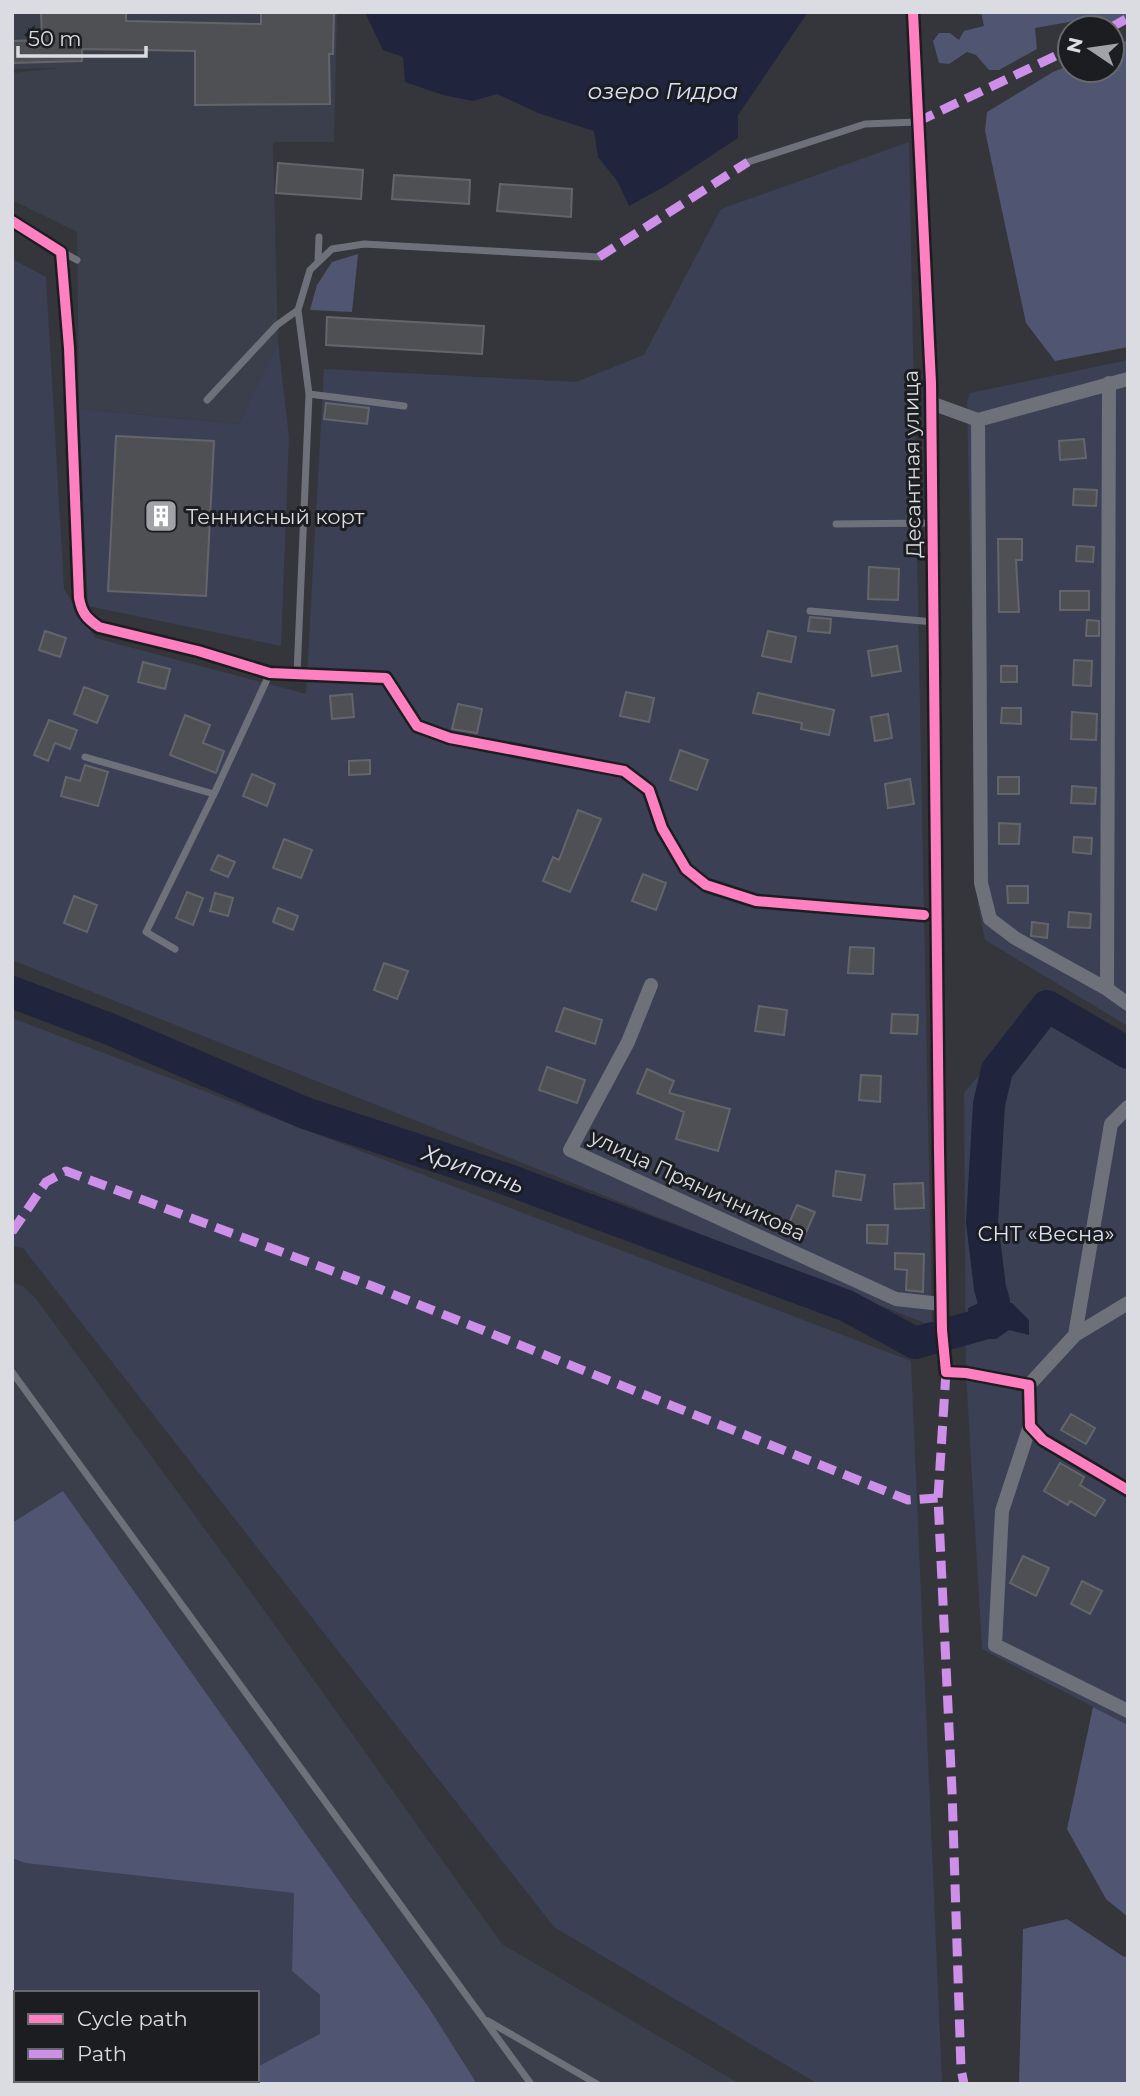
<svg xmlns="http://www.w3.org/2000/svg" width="1140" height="2096" font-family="Montserrat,sans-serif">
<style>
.built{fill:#3b3e4b;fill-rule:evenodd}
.green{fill:#3b4055}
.forest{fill:#505571}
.water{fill:#20243d}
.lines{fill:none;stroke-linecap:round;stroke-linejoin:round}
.river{stroke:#20243d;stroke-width:32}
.building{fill:#4f5054;stroke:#64656a;stroke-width:2}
.lane{stroke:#6f717a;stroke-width:7}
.street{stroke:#6f717a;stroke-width:14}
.quiet{stroke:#ce8fe9;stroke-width:9;stroke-dasharray:18 9;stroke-linecap:butt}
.cycleway-casing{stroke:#1c1d20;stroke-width:15}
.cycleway{stroke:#ff80c0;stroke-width:10}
.labels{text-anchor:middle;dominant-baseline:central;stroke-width:6;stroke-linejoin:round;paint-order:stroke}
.street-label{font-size:21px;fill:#dbdce1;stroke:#1c1d20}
.poi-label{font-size:21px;fill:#dbdce1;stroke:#1c1d20;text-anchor:start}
.park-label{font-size:21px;fill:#dce2f9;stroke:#1c1d20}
.water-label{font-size:23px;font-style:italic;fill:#dbe0f7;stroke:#1c1d20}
</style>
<rect width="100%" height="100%" fill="#35363b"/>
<!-- built -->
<path class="built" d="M 12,12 L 337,12 L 334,142 L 273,142 L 278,342 L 240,424 L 79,409 L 77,232 L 12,200 L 12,73 L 60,68 L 12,69 Z
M 12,1282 L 23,1286 L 37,1300 L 264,1610 L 502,1944 L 740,2084 L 12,2084 ZM 16,1993 L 257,1993 L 257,2080 L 16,2080 Z"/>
<!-- green -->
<path class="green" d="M 909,142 L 932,1326 L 12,960 L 12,259 L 46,277 L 64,589 L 95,638 L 306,694 L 324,369 L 576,382 L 644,355 L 721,209 Z
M 278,342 L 289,437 L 281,646 L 88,606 L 79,409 L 239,424 Z
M 1128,360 L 1128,1026 L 985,940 L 978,905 L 967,402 L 970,393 Z
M 1049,992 L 1128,1039 L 1128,1725 L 982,1649 L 966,1373 L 964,1093 Z
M 12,1018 L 911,1361 L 942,2084 L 818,2084 L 554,1927 L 23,1248 L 12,1246 Z
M 12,1858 L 25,1863 L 294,1893 L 292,1971 L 320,1995 L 320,2035 L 257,2067 L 257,1993 L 16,1993 L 16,2080 L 233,2080 L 226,2084 L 12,2084 Z"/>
<!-- forest -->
<path class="forest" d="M 981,12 L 1128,12 L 1128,18 L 1112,24 L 1092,18 L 1035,28 L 1037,49 L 999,70 L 989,70 L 976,55 L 967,52 L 949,64 L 939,63 L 933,41 L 939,33 L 950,33 L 959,40 L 964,31 L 984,26 Z
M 1128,40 L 1128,347 L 1055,361 L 1026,323 L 985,131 L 987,112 L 1053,72 L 1070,65 L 1070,70 L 1112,70 L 1112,46 Z
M 358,254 L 352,312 L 310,310 L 317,285 L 332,262 Z
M 63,1491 L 429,2008 L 477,2084 L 226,2084 L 233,2080 L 257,2080 L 257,2067 L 320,2034 L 320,1995 L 292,1971 L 294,1893 L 25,1863 L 12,1858 L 12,1523 Z
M 1093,1707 L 1128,1725 L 1128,1917 L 1106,1899 L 1067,1829 Z
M 1067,1919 L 1124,1957 L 1128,1955 L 1128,2084 L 1019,2084 L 1023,1929 Z"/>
<!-- water -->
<path class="water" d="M 365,12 L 808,12 L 738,115 L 738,138 L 667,185 L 629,206 L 618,182 L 598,157 L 594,131 L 538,113 L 497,94 L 473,101 L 443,95 L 405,82 L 403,57 L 383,50 Z
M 981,1302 L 1012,1303 L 1029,1320 L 1029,1335 L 1009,1330 L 996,1339 L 982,1339 L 970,1328 L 968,1308 Z"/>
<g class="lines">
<!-- river -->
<path class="river" d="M 12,992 L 112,1030 L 305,1113 L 506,1179 L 847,1306 L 915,1343 L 933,1338
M 951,1333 L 990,1322 L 994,1302 L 990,1288 L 982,1222 L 989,1104 L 997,1070 L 1047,1006 L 1128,1053"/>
</g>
<!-- building -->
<path class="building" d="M 41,12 L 126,12 L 126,21 L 261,24 L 261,12 L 334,12 L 333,54 L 329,54 L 330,104 L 195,105 L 195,51 L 82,49 L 82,61 L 12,63 L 12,41 L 42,40 Z
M 278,163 L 363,170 L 361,199 L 276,193 Z
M 394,175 L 470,180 L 469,204 L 392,199 Z
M 500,184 L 572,189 L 571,217 L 497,211 Z
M 327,317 L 484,326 L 482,354 L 326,345 Z
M 326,403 L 369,408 L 367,424 L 324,419 Z
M 116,436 L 214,441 L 206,596 L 108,591 Z
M 1084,439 L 1086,458 L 1060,460 L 1059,441 Z
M 1074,489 L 1097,490 L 1096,506 L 1073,505 Z
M 998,539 L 1022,539 L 1022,560 L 1016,560 L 1019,612 L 999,612 Z
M 1077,546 L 1094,547 L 1093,562 L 1076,561 Z
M 869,567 L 899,569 L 898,600 L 868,599 Z
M 1060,591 L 1089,591 L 1089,610 L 1060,610 Z
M 810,617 L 831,619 L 830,633 L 808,631 Z
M 1087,620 L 1099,621 L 1099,636 L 1086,636 Z
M 45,631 L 66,638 L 60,657 L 39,650 Z
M 768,631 L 796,637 L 791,662 L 762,656 Z
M 897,646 L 901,671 L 872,676 L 868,651 Z
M 1074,660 L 1092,661 L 1091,686 L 1073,685 Z
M 143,662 L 170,669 L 165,689 L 138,682 Z
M 1001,666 L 1017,666 L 1017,682 L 1001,682 Z
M 84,687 L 108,696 L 97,723 L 74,714 Z
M 626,692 L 654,698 L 649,722 L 620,716 Z
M 758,693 L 834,710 L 829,735 L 801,729 L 802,723 L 753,713 Z
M 352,694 L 354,717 L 332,719 L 330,696 Z
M 458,704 L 482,709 L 477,733 L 452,729 Z
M 1002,708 L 1021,708 L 1021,724 L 1001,723 Z
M 1072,712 L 1097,714 L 1096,740 L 1071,739 Z
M 888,714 L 892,738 L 875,741 L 871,717 Z
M 185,715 L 210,725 L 203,743 L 224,751 L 216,773 L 170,755 Z
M 49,720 L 77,730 L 70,749 L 55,743 L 48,761 L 34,755 Z
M 680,750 L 708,760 L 697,790 L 670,780 Z
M 370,760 L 370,774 L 349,775 L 349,761 Z
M 85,765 L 108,772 L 98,806 L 61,796 L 66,777 L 80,781 Z
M 252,774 L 275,784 L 267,806 L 243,796 Z
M 998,777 L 1019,777 L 1019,794 L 998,794 Z
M 910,779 L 914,804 L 888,808 L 885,784 Z
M 1072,786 L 1096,788 L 1095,804 L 1071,803 Z
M 578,810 L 601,819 L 570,892 L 543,881 L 553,857 L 559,860 Z
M 999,823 L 1020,824 L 1019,844 L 999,844 Z
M 1074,837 L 1092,838 L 1091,854 L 1073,852 Z
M 284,839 L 312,850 L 301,878 L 273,868 Z
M 218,855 L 235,862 L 228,877 L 211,870 Z
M 643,874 L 666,883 L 656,910 L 632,901 Z
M 1007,886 L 1028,886 L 1028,903 L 1008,903 Z
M 187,892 L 203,898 L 193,925 L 176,918 Z
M 215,893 L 233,898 L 228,916 L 210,911 Z
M 74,896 L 97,905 L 87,932 L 64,923 Z
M 278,908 L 298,916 L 293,930 L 273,922 Z
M 1069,912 L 1091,914 L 1090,928 L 1068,927 Z
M 1032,922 L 1048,924 L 1047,938 L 1031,936 Z
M 850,947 L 874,948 L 873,974 L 848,973 Z
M 384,963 L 408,971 L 397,999 L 374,990 Z
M 759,1006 L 787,1010 L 784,1035 L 755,1031 Z
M 564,1008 L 602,1020 L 595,1044 L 556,1031 Z
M 892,1014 L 918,1015 L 917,1034 L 891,1033 Z
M 547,1067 L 585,1080 L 577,1103 L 539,1090 Z
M 647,1069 L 674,1081 L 669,1093 L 730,1109 L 718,1151 L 676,1139 L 684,1112 L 637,1093 Z
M 861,1075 L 881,1076 L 880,1102 L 859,1100 Z
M 836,1171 L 865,1175 L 861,1200 L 833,1196 Z
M 923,1183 L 924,1208 L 895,1209 L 894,1184 Z
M 797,1205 L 815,1212 L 804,1237 L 786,1230 Z
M 867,1225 L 888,1225 L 887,1244 L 867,1243 Z
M 895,1253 L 924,1254 L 923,1292 L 906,1290 L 907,1270 L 895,1269 Z
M 1071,1414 L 1095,1428 L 1086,1444 L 1061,1430 Z
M 1060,1463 L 1084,1477 L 1080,1485 L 1105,1500 L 1095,1516 L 1070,1501 L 1068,1505 L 1044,1491 Z
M 1023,1556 L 1049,1568 L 1036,1596 L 1010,1583 Z
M 1082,1581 L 1102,1591 L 1090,1614 L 1071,1604 Z"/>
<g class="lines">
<!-- lane -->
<path class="lane" d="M 748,162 L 865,124 L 917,122
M 62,252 L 77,260
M 318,262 L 319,237
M 309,394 L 404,406
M 207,400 L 277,325 L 298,310
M 836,524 L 933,523
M 810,611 L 934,622
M 297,674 L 309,394 L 298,310 L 310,270 L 332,249 L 364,244 L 599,257
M 85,757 L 214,794
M 175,949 L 146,932 L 214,794 L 270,673
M 12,1372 L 531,2084
M 488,2021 L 597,2084"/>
<!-- street -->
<path class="street" d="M 913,12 L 931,383 L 939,1151 L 942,1330 L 946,1372 L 966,1373 L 1029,1385 L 1030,1426 L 1043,1440 L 1128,1490
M 12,221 L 61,252 L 69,348 L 79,598 C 82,613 86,618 99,627 L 198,651 L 270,673 L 386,678 L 417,726 L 450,738 L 624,771 L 649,790 L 662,828 L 686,869 L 706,885 L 756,901 L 924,915
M 931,403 L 978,420 L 1128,379
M 978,420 L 981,883 L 990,919 L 1015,938 L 1107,989 L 1128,1004
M 651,985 L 628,1042 L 570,1150 L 896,1299 L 941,1304
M 1107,989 L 1109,383
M 1075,1335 L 1111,1124 L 1128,1107
M 1029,1385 L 1075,1335 L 1128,1303
M 1030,1426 L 1002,1511 L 995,1645 L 1128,1711"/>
<!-- quiet -->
<path class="quiet" d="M 1110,28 L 1128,18
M 917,122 L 1070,49
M 599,257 L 748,162
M 12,1232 L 46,1182 L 66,1171 L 372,1286 L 908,1500 L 938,1498
M 946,1372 L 938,1498 L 952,1791 L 961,2069 L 964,2084"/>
<defs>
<path id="cycleway" d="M 913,12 L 931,383 L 939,1151 L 942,1330 L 946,1372 L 966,1373 L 1029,1385 L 1030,1426 L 1043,1440 L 1128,1490
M 12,221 L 61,252 L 69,348 L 79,598 C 82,613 86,618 99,627 L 198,651 L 270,673 L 386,678 L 417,726 L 450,738 L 624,771 L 649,790 L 662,828 L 686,869 L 706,885 L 756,901 L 924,915"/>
</defs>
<!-- cycleway casing -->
<use href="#cycleway" class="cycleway-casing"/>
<!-- cycleway -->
<use href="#cycleway" class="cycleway"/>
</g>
<!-- icons -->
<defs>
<symbol id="building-square" viewBox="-11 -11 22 22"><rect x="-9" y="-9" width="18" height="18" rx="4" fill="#a1a2a7" stroke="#1c1d20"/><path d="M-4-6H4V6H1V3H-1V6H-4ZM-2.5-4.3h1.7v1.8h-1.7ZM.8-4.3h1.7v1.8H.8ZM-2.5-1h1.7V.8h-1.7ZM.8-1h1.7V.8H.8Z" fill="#fff"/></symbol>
</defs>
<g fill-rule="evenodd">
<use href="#building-square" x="142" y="497" width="38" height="38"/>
</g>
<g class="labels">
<!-- street labels -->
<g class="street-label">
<text transform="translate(912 464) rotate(-91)">Десантная улица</text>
<text transform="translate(698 1185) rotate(25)">улица Пряничникова</text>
</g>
<!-- poi labels -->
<g class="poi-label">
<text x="186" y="516">Теннисный корт</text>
</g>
<!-- park labels -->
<g class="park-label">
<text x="1046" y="1233">СНТ «Весна»</text>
</g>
<!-- water labels -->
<g class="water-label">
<text x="663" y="91">озеро Гидра</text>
<text transform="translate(473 1169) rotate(19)">Хрипань</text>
</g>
</g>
<!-- border -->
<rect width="1140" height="2096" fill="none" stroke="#dbdce1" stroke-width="28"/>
<!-- legend -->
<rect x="14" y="1991" width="245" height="91" fill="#1c1d20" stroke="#68696d" stroke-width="2"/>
<rect x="28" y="2014" width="35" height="10" fill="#ff80c0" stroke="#68696d" stroke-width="2"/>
<text x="77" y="2026" font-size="21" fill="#dbdce1">Cycle path</text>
<rect x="28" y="2049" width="35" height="10" fill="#ce8fe9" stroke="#68696d" stroke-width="2"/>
<text x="77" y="2061" font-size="21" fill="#dbdce1">Path</text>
<!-- north arrow -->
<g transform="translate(1091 49) rotate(283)"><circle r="33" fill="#1c1d20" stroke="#68696d" stroke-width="2"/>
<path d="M0-5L12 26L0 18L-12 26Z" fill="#a1a2a7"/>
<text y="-10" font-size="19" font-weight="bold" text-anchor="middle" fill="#dbdce1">N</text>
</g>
<!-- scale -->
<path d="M18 46v10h128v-10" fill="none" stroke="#dbdce1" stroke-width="3.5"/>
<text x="28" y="46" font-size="21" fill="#dbdce1" stroke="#1c1d20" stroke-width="5" paint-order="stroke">50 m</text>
</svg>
